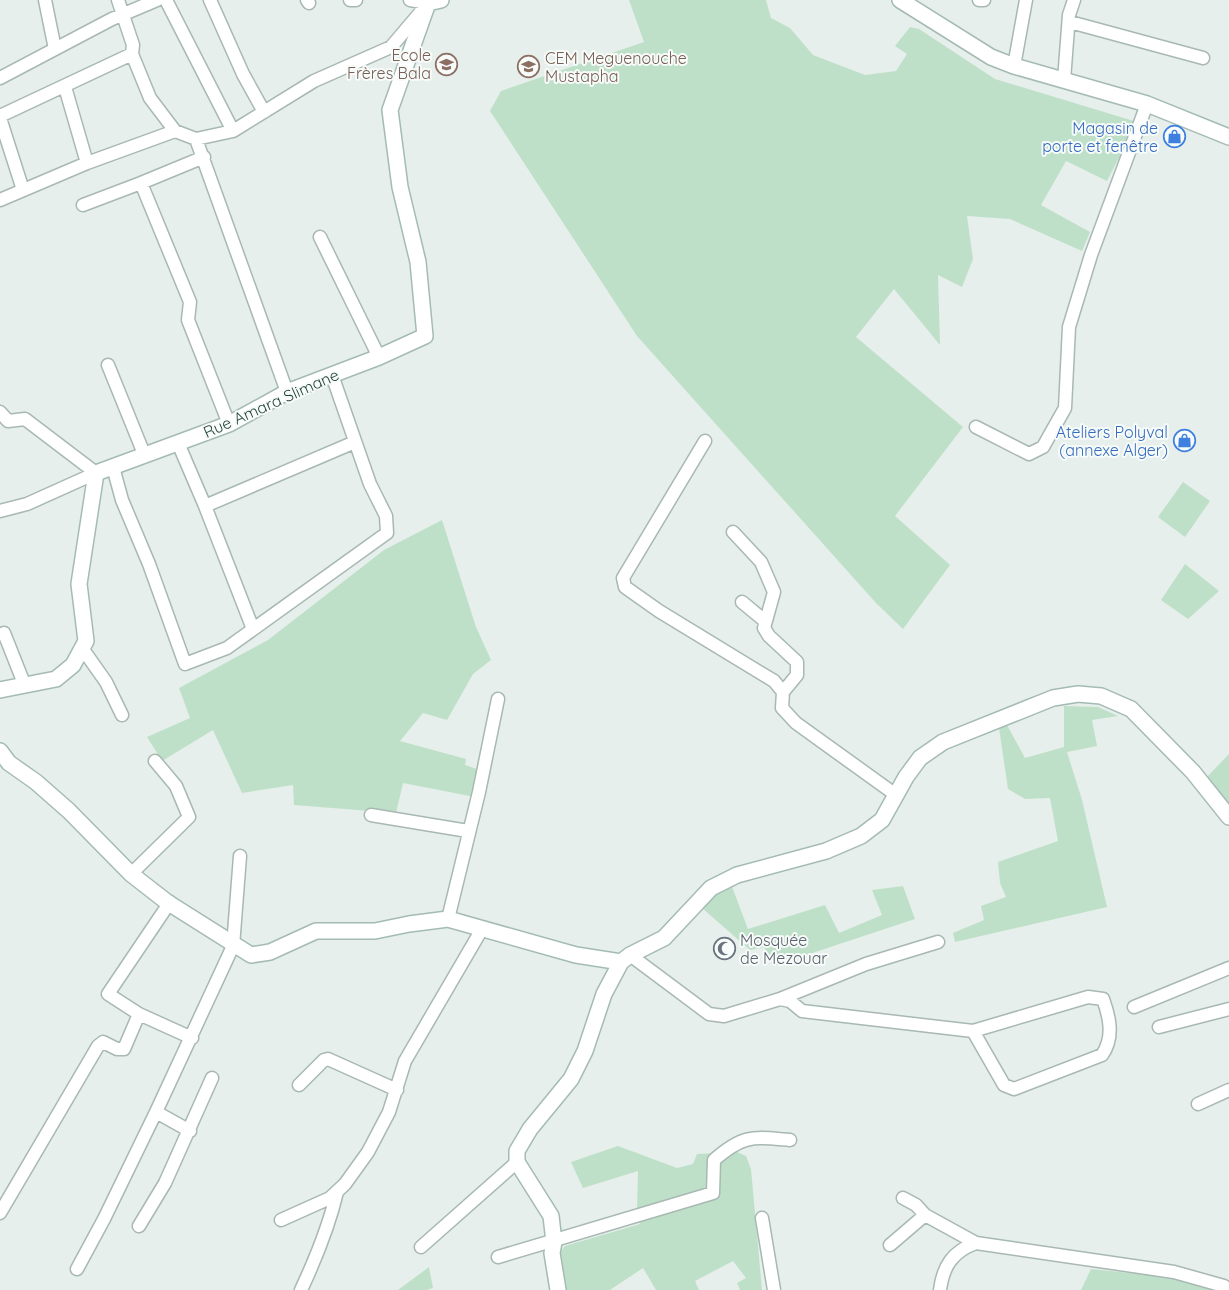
<svg xmlns="http://www.w3.org/2000/svg" width="1229" height="1290" font-family="Quicksand,sans-serif">
<style>
.green{fill:#bfe0c8}
.lines{fill:none;stroke-linecap:round;stroke-linejoin:round}
.street-casing{stroke:#a8b8b2;stroke-width:15}
.secondary-casing{stroke:#a4bbb3;stroke-width:18}
.street{stroke:#fff;stroke-width:12}
.secondary{stroke:#fff;stroke-width:15}
.labels{text-anchor:middle;dominant-baseline:central;stroke-width:4;stroke-linejoin:round;paint-order:stroke}
.education-label{font-size:16px;fill:#785e54;stroke:#f7fbf9;text-anchor:end}
.shop-label{font-size:16px;fill:#366cbe;stroke:#f7fbf9;text-anchor:end}
.street-label{font-size:16px;fill:#24423a;stroke:#f7fbf9}
.worship-label{font-size:16px;fill:#5b616d;stroke:#f7fbf9;text-anchor:start}
</style>
<rect width="100%" height="100%" fill="#e6efeb"/>
<!-- green -->
<path class="green" d="M 629,0 L 766,0 L 771,18 L 790,28 L 813,55 L 865,75 L 896,71 L 907,54 L 895,46 L 910,27 L 919,29 L 995,79 L 1137,122 L 1107,181 L 1066,161 L 1041,205 L 1090,232 L 1082,251 L 1010,219 L 967,216 L 973,259 L 962,287 L 938,275 L 940,345 L 894,289 L 856,337 L 963,427 L 895,516 L 950,565 L 903,629 L 876,603 L 637,336 L 490,111 L 501,91 L 644,42 Z
M 1183,482 L 1210,501 L 1185,537 L 1158,517 Z
M 442,520 L 476,627 L 491,660 L 473,674 L 447,720 L 423,713 L 400,741 L 466,759 L 465,765 L 480,770 L 475,797 L 403,783 L 396,813 L 294,805 L 293,785 L 242,793 L 213,730 L 162,761 L 147,737 L 190,718 L 179,688 L 268,640 L 384,550 Z
M 1185,564 L 1219,591 L 1188,619 L 1161,600 Z
M 1064,706 L 1098,707 L 1118,716 L 1092,720 L 1097,746 L 1067,752 L 1082,800 L 1107,907 L 955,942 L 953,933 L 984,920 L 981,906 L 1006,897 L 1000,883 L 998,862 L 1058,841 L 1050,798 L 1025,799 L 1008,789 L 999,728 L 1007,725 L 1025,758 L 1064,747 Z
M 1229,754 L 1229,807 L 1205,779 Z
M 731,884 L 748,929 L 825,905 L 839,933 L 882,915 L 872,890 L 903,886 L 915,919 L 773,966 L 764,947 L 750,950 L 702,908 L 714,893 Z
M 618,1146 L 677,1168 L 693,1164 L 697,1154 L 737,1152 L 746,1156 L 751,1169 L 762,1290 L 740,1290 L 737,1283 L 746,1278 L 733,1261 L 695,1281 L 699,1290 L 656,1290 L 643,1268 L 610,1290 L 563,1290 L 556,1257 L 565,1246 L 640,1224 L 637,1210 L 638,1171 L 583,1188 L 571,1162 Z
M 429,1267 L 433,1288 L 426,1290 L 398,1290 Z
M 1091,1269 L 1178,1278 L 1218,1290 L 1081,1290 Z"/>
<g class="lines">
<defs>
<path id="street" d="M 45,0 L 55,49
M 118,0 L 133,45 L 132,54 L 150,98 L 175,131
M 166,0 L 233,131
M 210,0 L 243,74 L 264,112
M 307,0 L 309,3
M 350,0 L 356,0
M 410,0 L 428,3
M 979,0 L 984,0
M 1070,22 L 1203,58
M 1014,66 L 1026,0
M 0,78 L 112,19 L 157,0
M 1064,80 L 1069,15 L 1074,0
M 65,87 L 87,163
M 0,116 L 132,54
M 0,118 L 23,190
M 196,139 L 287,392
M 204,157 L 141,183 L 190,302 L 188,320 L 229,424
M 0,200 L 87,163 L 175,131 L 196,139 L 233,131 L 314,81 L 391,47 L 425,7
M 83,205 L 141,183
M 320,237 L 379,357
M 108,365 L 144,454
M 0,412 L 8,421 L 25,419 L 96,473 L 27,504 L 0,511
M 976,427 L 1029,454 L 1043,447 L 1065,408 L 1069,327 L 1091,255 L 1147,104
M 705,441 L 623,578 L 625,587 L 659,611 L 774,681 L 783,692 L 782,708 L 796,723 L 896,795
M 178,443 L 205,506 L 355,442
M 113,467 L 122,500 L 149,564 L 185,664 L 227,648 L 387,533 L 386,516 L 370,484 L 332,375
M 205,506 L 253,629
M 733,532 L 761,562 L 774,592 L 764,628 L 769,636 L 797,662 L 797,675 L 783,692
M 742,602 L 765,621
M 4,633 L 25,686
M 82,648 L 106,682 L 122,715
M 371,815 L 468,831
M 131,874 L 189,817 L 176,786 L 155,761
M 448,919 L 479,792 L 498,699
M 630,955 L 709,1014 L 724,1016 L 780,999 L 790,1001 L 802,1011 L 973,1031 L 1088,997 L 1103,999 C 1110,1018 1114,1038 1102,1055 L 1014,1089 L 1004,1085 L 973,1031
M 780,999 L 866,964 L 938,942
M 1134,1007 L 1229,968
M 139,1014 L 108,994 L 170,902
M 1159,1027 L 1229,1009
M 299,1085 L 324,1060 L 328,1059 L 397,1090
M 1198,1104 L 1229,1090
M 156,1112 L 190,1131
M 903,1198 L 916,1205 L 925,1215
M 0,1213 L 98,1046 L 103,1042 L 117,1049 L 124,1049 L 139,1014 L 192,1038
M 762,1218 L 774,1290
M 281,1220 L 330,1198 L 345,1184 L 368,1152 L 389,1112 L 405,1061 L 482,929
M 139,1226 L 165,1183 L 212,1078
M 890,1245 L 925,1215 L 976,1243
M 421,1247 L 517,1162
M 498,1257 L 713,1193 L 714,1160 C 744,1134 753,1137 790,1140
M 77,1269 L 104,1219 L 156,1112 L 233,946 L 240,856
M 301,1290 C 316,1258 329,1226 337,1192
M 940,1290 C 943,1266 953,1251 976,1243 L 1174,1272 L 1224,1286 L 1228,1290"/>
<path id="secondary" d="M 900,0 L 991,57 L 1014,66 L 1147,104 L 1229,137
M 0,690 L 56,679 L 73,665 L 86,641 L 79,584 L 96,473 L 229,424 L 287,392 L 379,357 L 425,336 L 418,262 L 400,187 L 390,110 L 428,3 L 441,0
M 0,751 L 9,763 L 36,782 L 69,811 L 131,874 L 167,902 L 251,955 L 270,952 L 316,931 L 375,931 L 409,924 L 448,919 L 576,955 L 621,962 L 630,955 L 664,938 L 711,888 L 737,875 L 826,851 L 861,836 L 882,820 L 906,777 L 920,758 L 943,742 L 1053,698 L 1078,694 L 1101,696 L 1131,709 L 1193,772 L 1229,817
M 558,1290 L 552,1253 L 554,1242 L 551,1216 L 517,1162 L 517,1151 L 530,1129 L 571,1079 L 585,1051 L 604,994 L 621,962"/>
</defs>
<!-- street casing -->
<use href="#street" class="street-casing"/>
<!-- secondary casing -->
<use href="#secondary" class="secondary-casing"/>
<!-- street -->
<use href="#street" class="street"/>
<!-- secondary -->
<use href="#secondary" class="secondary"/>
</g>
<!-- icons -->
<defs>
<symbol id="school-ring" viewBox="-11 -11 22 22"><circle r="9.5" fill="#f7fbf9" stroke="#8d6e63" stroke-width="1.5"/><path d="M0-5L7-2L0 1L-7-2ZM-4 1L0 2.5L4 1V4Q0 6-4 4Z" fill="#8d6e63"/></symbol>
<symbol id="shop-ring" viewBox="-11 -11 22 22"><circle r="9.5" fill="#f7fbf9" stroke="#3f7fe0" stroke-width="1.5"/><path d="M-5-2.5h2.3a2.7 3.5 0 0 1 5.4 0H5L5.5 6h-11ZM-1.5-2.5h3a1.5 2.3 0 0 0-3 0Z" fill="#3f7fe0"/></symbol>
<symbol id="mosque-ring" viewBox="-11 -11 22 22"><circle r="9.5" fill="#f7fbf9" stroke="#6b7280" stroke-width="1.5"/><path d="M3.5-4.9A6 6 0 1 0 3.5 4.9A5 5 0 1 1 3.5-4.9Z" fill="#6b7280"/></symbol>
</defs>
<g fill-rule="evenodd">
<use href="#school-ring" x="434" y="52" width="25" height="25"/>
<use href="#school-ring" x="516" y="54" width="25" height="25"/>
<use href="#shop-ring" x="1162" y="124" width="25" height="25"/>
<use href="#shop-ring" x="1172" y="428" width="25" height="25"/>
<use href="#mosque-ring" x="712" y="936" width="25" height="25"/>
</g>
<g class="labels">
<!-- education labels -->
<g class="education-label">
<text x="431" y="55">Ecole<tspan x="431" dy="18">Frères Bala</tspan></text>
<text x="545" y="58" text-anchor="start">CEM Meguenouche<tspan x="545" dy="18">Mustapha</tspan></text>
</g>
<!-- shop labels -->
<g class="shop-label">
<text x="1158" y="128">Magasin de<tspan x="1158" dy="18">porte et fenêtre</tspan></text>
<text x="1168" y="432">Ateliers Polyval<tspan x="1168" dy="18">(annexe Alger)</tspan></text>
</g>
<!-- street labels -->
<g class="street-label">
<text transform="translate(271 403) rotate(-24)">Rue Amara Slimane</text>
</g>
<!-- worship labels -->
<g class="worship-label">
<text x="740" y="940">Mosquée<tspan x="740" dy="18">de Mezouar</tspan></text>
</g>
</g>
</svg>
